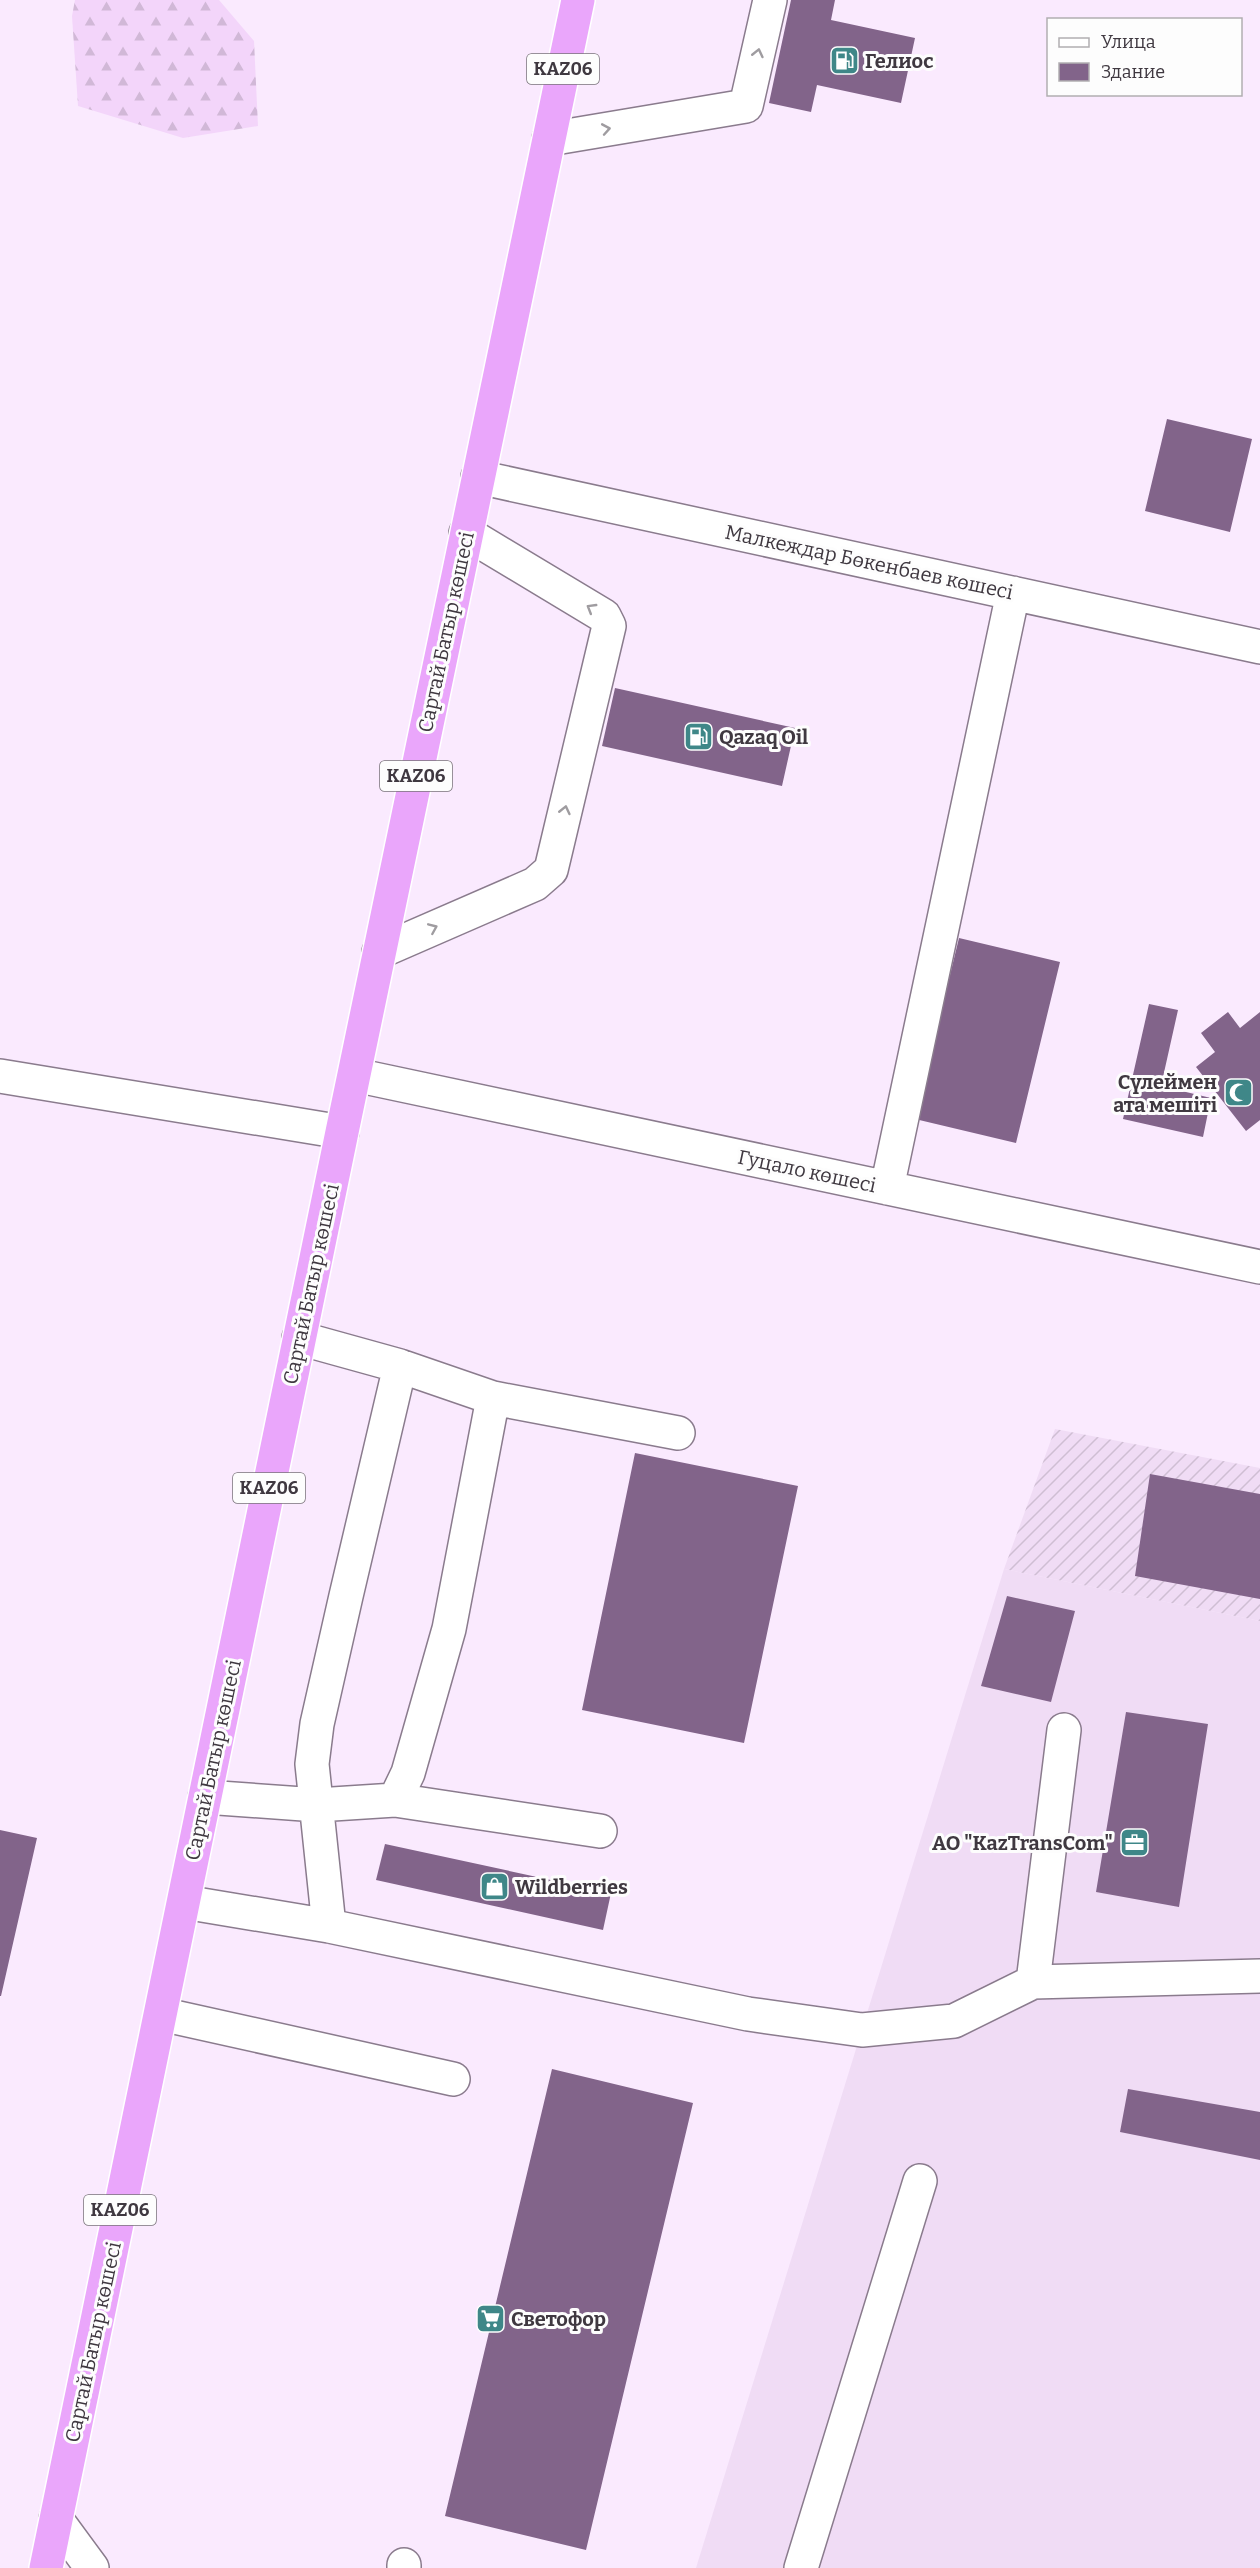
<svg xmlns="http://www.w3.org/2000/svg" width="1260" height="2568" font-family="Bitter,serif">
<style>
.built{fill:#f0dcf5}
.industrial{fill:url(#industrial-furrows)}
.forest{fill:url(#forest-firs)}
.building{fill:#82648a}
.lines{fill:none;stroke-linecap:round;stroke-linejoin:round}
.minor-casing{stroke:#8a7b8d;stroke-width:36}
.highway-casing{stroke:#fff;stroke-width:36}
.minor{stroke:#fff;stroke-width:33}
.highway{stroke:#eaa6fb;stroke-width:33}
.oneway{stroke:#9f9ca0}
.labels{text-anchor:middle;dominant-baseline:central;stroke-width:6;stroke-linejoin:round;paint-order:stroke}
.shield{fill:#fdfdfd;stroke:#787379;stroke-width:1.5}
.shield-label{font-size:18px;font-weight:bold;fill:#3f3840}
.poi-label{font-size:20px;font-weight:bold;fill:#3f3840;stroke:#fdfdfd;text-anchor:start}
.street-label{font-size:20px;fill:#3f3840;stroke:#fdfdfd}
</style>
<defs>
<pattern id="industrial-furrows" width="10" height="10" patternUnits="userSpaceOnUse" patternTransform="scale(1.5)"><rect width="10" height="10" fill="#f0dcf5"/><path d="M-1 1l2-2M0 10L10 0M9 11l2-2" fill="none" stroke="#cfbed3"/></pattern>
<pattern id="forest-firs" width="22" height="20" patternUnits="userSpaceOnUse" patternTransform="scale(1.5)"><rect width="22" height="20" fill="#f3d5fa"/><path d="M5 1l3.5 6h-7zM16 11l3.5 6h-7z" fill="#d1b8d7"/></pattern>
</defs>
<rect width="100%" height="100%" fill="#faeafe"/>
<!-- built -->
<path class="built" d="M 1004,1569 L 1260,1621 L 1260,2568 L 696,2568 Z"/>
<!-- industrial -->
<path class="industrial" d="M 1055,1429 L 1260,1468 L 1260,1621 L 1004,1569 Z"/>
<!-- forest -->
<path class="forest" d="M 75,0 L 219,0 L 254,41 L 258,126 L 183,138 L 78,106 L 72,16 Z"/>
<!-- building -->
<path class="building" d="M 791,0 L 835,0 L 831,20 L 915,38 L 901,103 L 817,85 L 811,112 L 769,103 Z
M 1167,419 L 1252,439 L 1230,532 L 1145,511 Z
M 615,688 L 795,728 L 782,786 L 602,746 Z
M 959,938 L 1060,962 L 1016,1143 L 915,1119 Z
M 1149,1004 L 1178,1010 L 1161,1086 L 1211,1098 L 1203,1137 L 1123,1119 Z
M 1228,1012 L 1240,1028 L 1260,1012 L 1260,1120 L 1246,1131 L 1196,1067 L 1215,1052 L 1201,1033 Z
M 635,1453 L 798,1486 L 744,1743 L 582,1710 Z
M 1150,1474 L 1260,1494 L 1260,1599 L 1135,1576 Z
M 1007,1596 L 1075,1611 L 1051,1702 L 981,1686 Z
M 1126,1712 L 1208,1724 L 1179,1907 L 1096,1892 Z
M 0,1830 L 37,1838 L 1,1996 L 0,1996 Z
M 385,1844 L 611,1893 L 603,1930 L 376,1880 Z
M 552,2069 L 693,2103 L 586,2550 L 445,2516 Z
M 1128,2089 L 1260,2112 L 1260,2160 L 1120,2132 Z"/>
<g class="lines">
<defs>
<path id="minor" d="M 549,139 L 746,106 L 770,0
M 478,477 L 1260,647
M 379,952 L 535,884 L 551,870 L 609,626 L 604,616 L 466,533
M 355,1075 L 1260,1267
M 0,1076 L 342,1132
M 887,1188 L 1013,593
M 299,1338 L 400,1366 L 493,1398 L 678,1433
M 205,1797 L 317,1805 L 395,1800 L 408,1773 L 449,1629 L 493,1398
M 395,1800 L 600,1831
M 184,1902 L 329,1926 L 748,2014 L 862,2030 L 954,2021 L 1033,1982 L 1064,1730
M 329,1926 L 312,1764 L 317,1724 L 346,1596 L 400,1366
M 1033,1982 L 1260,1976
M 161,2014 L 453,2079
M 56,2519 L 92,2568
M 404,2568 L 404,2565
M 801,2568 L 920,2181"/>
<path id="highway" d="M 46,2568 L 342,1132 L 578,0"/>
</defs>
<!-- minor casing -->
<use href="#minor" class="minor-casing"/>
<!-- highway casing -->
<use href="#highway" class="highway-casing"/>
<!-- minor -->
<use href="#minor" class="minor"/>
<!-- highway -->
<use href="#highway" class="highway"/>
</g>
<!-- one-way arrows -->
<defs><path id="oneway-chevron" d="M-2-3.5L2.5 0L-2 3.5" fill="none" stroke-width="1.6" stroke-linecap="round" stroke-linejoin="round" transform="scale(1.5)"/></defs>
<g class="oneway">
<use href="#oneway-chevron" transform="translate(758 53) rotate(-77)"/>
<use href="#oneway-chevron" transform="translate(606 129) rotate(-10)"/>
<use href="#oneway-chevron" transform="translate(591 608) rotate(-149)"/>
<use href="#oneway-chevron" transform="translate(565 810) rotate(-77)"/>
<use href="#oneway-chevron" transform="translate(433 928) rotate(-23)"/>
</g>
<!-- icons -->
<defs>
<symbol id="fuel-square" viewBox="-11 -11 22 22"><rect x="-9" y="-9" width="18" height="18" rx="4" fill="#3f8788" stroke="#fdfdfd"/><path d="M-5.5-6h7V0h2V4h1.3V-2.5L3-4.5l.8-.8L6-3V5H2.5V1h-1V6h-7ZM-4.2-4.7v3.2H.2V-4.7Z" fill="#fff"/></symbol>
<symbol id="mosque-square" viewBox="-11 -11 22 22"><rect x="-9" y="-9" width="18" height="18" rx="4" fill="#3f8788" stroke="#fdfdfd"/><path d="M3.5-4.9A6 6 0 1 0 3.5 4.9A5 5 0 1 1 3.5-4.9Z" fill="#fff"/></symbol>
<symbol id="office-square" viewBox="-11 -11 22 22"><rect x="-9" y="-9" width="18" height="18" rx="4" fill="#3f8788" stroke="#fdfdfd"/><path d="M-6-3h4V-5.5h4V-3h4V5H-6ZM-1-4.5V-3h2v-1.5ZM-6 0V1H6V0Z" fill="#fff"/></symbol>
<symbol id="shop-square" viewBox="-11 -11 22 22"><rect x="-9" y="-9" width="18" height="18" rx="4" fill="#3f8788" stroke="#fdfdfd"/><path d="M-5-2.5h2.3a2.7 3.5 0 0 1 5.4 0H5L5.5 6h-11ZM-1.5-2.5h3a1.5 2.3 0 0 0-3 0Z" fill="#fff"/></symbol>
<symbol id="supermarket-square" viewBox="-11 -11 22 22"><rect x="-9" y="-9" width="18" height="18" rx="4" fill="#3f8788" stroke="#fdfdfd"/><path d="M-6-5.5h2.5l.6 2H6L4.5 2H-2.5L-4.4-4H-6ZM-1.5 3.2a1.3 1.3 0 1 0 .1 0ZM3 3.2a1.3 1.3 0 1 0 .1 0Z" fill="#fff"/></symbol>
</defs>
<g fill-rule="evenodd">
<use href="#fuel-square" x="828" y="44" width="33" height="33"/>
<use href="#fuel-square" x="682" y="720" width="33" height="33"/>
<use href="#mosque-square" x="1222" y="1076" width="33" height="33"/>
<use href="#office-square" x="1118" y="1826" width="33" height="33"/>
<use href="#shop-square" x="478" y="1870" width="33" height="33"/>
<use href="#supermarket-square" x="474" y="2302" width="33" height="33"/>
</g>
<g class="labels">
<!-- shield labels -->
<g class="shield">
<rect x="527" y="54" width="72" height="30" rx="4.5"/>
<rect x="380" y="761" width="72" height="30" rx="4.5"/>
<rect x="233" y="1473" width="72" height="30" rx="4.5"/>
<rect x="84" y="2195" width="72" height="30" rx="4.5"/>
</g>
<g class="shield-label">
<text x="563" y="69">KАZ06</text>
<text x="416" y="776">KАZ06</text>
<text x="269" y="1488">KАZ06</text>
<text x="120" y="2210">KАZ06</text>
</g>
<!-- poi labels -->
<g class="poi-label">
<text x="865" y="61">Гелиос</text>
<text x="719" y="737">Qazaq Oil</text>
<text x="1217" y="1082" text-anchor="end">Сүлеймен<tspan x="1217" dy="23">ата мешіті</tspan></text>
<text x="1113" y="1843" text-anchor="end">АО "KazTransCom"</text>
<text x="515" y="1887">Wildberries</text>
<text x="511" y="2319">Светофор</text>
</g>
<!-- street labels -->
<g class="street-label">
<text transform="translate(869 562) rotate(12)">Малкеждар Бөкенбаев көшесі</text>
<text transform="translate(446 632) rotate(-78)">Сартай Батыр көшесі</text>
<text transform="translate(807 1171) rotate(12)">Гуцало көшесі</text>
<text transform="translate(311 1284) rotate(-78)">Сартай Батыр көшесі</text>
<text transform="translate(213 1760) rotate(-78)">Сартай Батыр көшесі</text>
<text transform="translate(93 2342) rotate(-78)">Сартай Батыр көшесі</text>
</g>
</g>
<!-- legend -->
<rect x="1047" y="18" width="195" height="78" fill="#fdfdfd" stroke="#b1aeb1" stroke-width="1.5"/>
<rect x="1059" y="38" width="30" height="9" fill="#ffffff" stroke="#b1aeb1" stroke-width="1.5"/>
<text x="1101" y="48" font-size="18" fill="#3f3840">Улица</text>
<rect x="1059" y="63" width="30" height="18" fill="#82648a" stroke="#b1aeb1" stroke-width="1.5"/>
<text x="1101" y="78" font-size="18" fill="#3f3840">Здание</text>
</svg>
